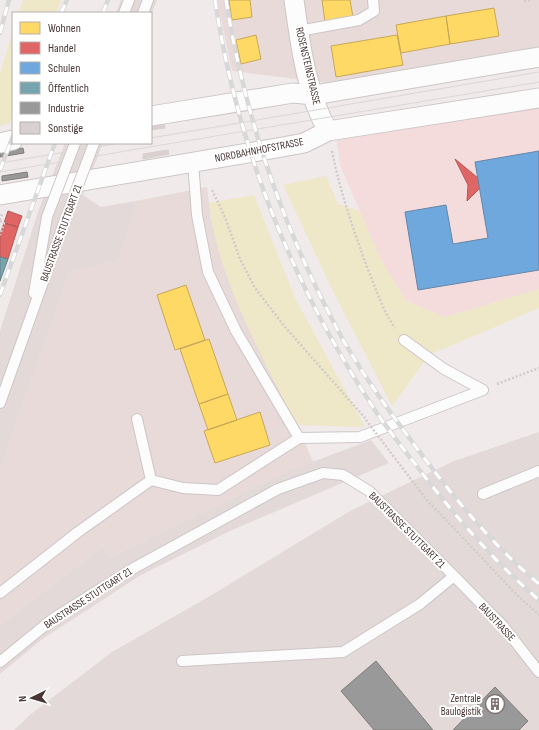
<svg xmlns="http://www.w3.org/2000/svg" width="539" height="730" font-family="'Sofia Sans Condensed',sans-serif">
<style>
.residential{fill:#e7dad9}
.commercial{fill:#f4dcdc}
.industrial{fill:#e3d9d9}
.green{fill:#eee7c8}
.homes{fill:#ffd966;stroke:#c8a857}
.shops{fill:#e06666;stroke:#b25857}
.schools{fill:#6fa8dc;stroke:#6386aa}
.public{fill:#76a5af;stroke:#68848a}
.industry{fill:#999;stroke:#817b7b}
.building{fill:#d9d1d1;stroke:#d9d0cf}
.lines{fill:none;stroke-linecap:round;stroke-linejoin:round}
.lane-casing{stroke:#cdc6c6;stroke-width:12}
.street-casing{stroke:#cdc6c6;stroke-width:21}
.path{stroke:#d1cbca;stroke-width:2.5;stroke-dasharray:2 2;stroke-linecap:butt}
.lane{stroke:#fdfcfc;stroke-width:10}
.street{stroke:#fdfcfc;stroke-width:19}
.tram{stroke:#d9d8d8;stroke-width:1}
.rail-casing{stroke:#d9d8d8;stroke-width:4.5}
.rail{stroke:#fff;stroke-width:3;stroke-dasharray:9;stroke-linecap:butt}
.lane-bridge-casing{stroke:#cdc6c6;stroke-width:12;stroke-linecap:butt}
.path-bridge{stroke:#d1cbca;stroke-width:2.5;stroke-dasharray:2 2;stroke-linecap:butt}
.lane-bridge{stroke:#fdfcfc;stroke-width:10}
.labels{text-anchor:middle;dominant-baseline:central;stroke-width:4;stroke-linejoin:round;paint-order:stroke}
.street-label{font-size:11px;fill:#483635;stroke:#fff}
.poi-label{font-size:11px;fill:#483635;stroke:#fff;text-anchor:end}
</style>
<rect width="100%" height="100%" fill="#f0eaea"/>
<!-- residential -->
<path class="residential" d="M 217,0 L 539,0 L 539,49 L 329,83 L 232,71 Z
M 207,187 L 211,220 L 313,462 L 291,470 L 110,557 L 102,547 L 0,625 L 0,469 L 69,270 L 119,261 L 136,201 Z"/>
<!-- commercial -->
<path class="commercial" d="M 539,102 L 539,289 L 445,317 L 406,301 L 380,258 L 340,165 L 336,136 Z"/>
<!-- industrial -->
<path class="industrial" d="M 121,0 L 157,0 L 151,15 L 151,13 L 116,13 Z
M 65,143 L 103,143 L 83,195 L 101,207 L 136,201 L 119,261 L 69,271 L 0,469 L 0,331 L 38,212 Z
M 539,432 L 539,730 L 14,730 L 31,714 L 112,652 L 210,596 L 350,511 L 454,461 Z
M 371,440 L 389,463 L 232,530 L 141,575 L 41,640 L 0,674 L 0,625 L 102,547 L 110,557 L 291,470 Z"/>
<!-- green -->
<path class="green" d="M 23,0 L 61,0 L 56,13 L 19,13 Z
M 13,31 L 13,116 L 10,123 L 0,126 L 0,74 Z
M 326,176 L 338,204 L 360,211 L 380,258 L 406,301 L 445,317 L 539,289 L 539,308 L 429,355 L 392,406 L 332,289 L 283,185 Z
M 254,195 L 295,298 L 365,427 L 296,425 C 262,354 218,282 209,203 Z"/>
<!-- homes -->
<path class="homes" d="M 229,0 L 250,0 L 252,17 L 232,20 Z
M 322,0 L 350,0 L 353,17 L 325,22 Z
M 494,8 L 499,36 L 450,44 L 446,16 Z
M 446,16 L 450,44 L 401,53 L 396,25 Z
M 256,35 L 261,59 L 241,64 L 236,40 Z
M 397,35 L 403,65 L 336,77 L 331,46 Z
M 186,285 L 205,340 L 175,350 L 157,295 Z
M 209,339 L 228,394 L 199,404 L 180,349 Z
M 228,394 L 237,420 L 208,430 L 199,404 Z
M 260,412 L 270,445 L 215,463 L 204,431 Z"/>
<!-- shops -->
<path class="shops" d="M 455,159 L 478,178 L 480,188 L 467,201 L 468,185 Z
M 8,211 L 22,216 L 18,227 L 4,223 Z
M 4,223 L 18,227 L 8,259 L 0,257 L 0,235 Z"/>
<!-- schools -->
<path class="schools" d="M 539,151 L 539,270 L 418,290 L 405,212 L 446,205 L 453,244 L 488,238 L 475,162 Z"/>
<!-- public -->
<path class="public" d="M 0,257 L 8,259 L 0,281 Z"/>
<!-- industry -->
<path class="industry" d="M 23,148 L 24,153 L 0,157 L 0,152 Z
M 27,172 L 28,177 L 2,181 L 2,176 Z
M 376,661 L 433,730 L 374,730 L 341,691 Z
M 495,687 L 528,721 L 519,730 L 453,730 Z"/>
<!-- building -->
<path class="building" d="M 164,123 L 165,128 L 151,130 L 151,125 Z
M 168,150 L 169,154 L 143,159 L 143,154 Z"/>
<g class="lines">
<defs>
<path id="lane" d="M 124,13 L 129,0
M 143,13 L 148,0
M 299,31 L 359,20 L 374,11 L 373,0
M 34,293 L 47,217
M 0,403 L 68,212
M 137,419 L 151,480
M 299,438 L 360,437 L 483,390 L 444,369 L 404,340
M 483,494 L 539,471
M 454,576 L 503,626 L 539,672
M 0,593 L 78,532 L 151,480 L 183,488 L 218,490 L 299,438 L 236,331 L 208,272 L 197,215 L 193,162
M 0,662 L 54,618 L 134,568 L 278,489 L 323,473 L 343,475 L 369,491 L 454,576 L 420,604 L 343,652 L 182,661"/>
<path id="street" d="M 294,0 C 300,42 306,93 328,131
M 151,116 L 293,93 L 314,95 L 539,57
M 0,143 L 13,140
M 0,195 L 277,148 L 304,143 L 328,131 L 539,98"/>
</defs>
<!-- lane casing -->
<use href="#lane" class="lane-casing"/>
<!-- street casing -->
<use href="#street" class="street-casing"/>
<!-- path -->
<path class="path" d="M 524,1 L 532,0
M 332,151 C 340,191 353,229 367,267 C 376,289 382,309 395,328
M 212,190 L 225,217 L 240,259 L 255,288 L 285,327 L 366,419
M 0,220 L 2,214
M 0,221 L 4,223 L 0,235
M 497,384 L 539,368"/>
<!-- lane -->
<use href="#lane" class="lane"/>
<!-- street -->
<use href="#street" class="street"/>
<!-- tram -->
<path class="tram" d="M 151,138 L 539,72
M 0,163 L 120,143
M 0,172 L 539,82"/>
<defs>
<path id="rail" d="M 215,0 C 237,146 292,284 373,407 C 385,426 399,443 412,460 C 450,510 491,559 539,600
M 226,0 C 244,112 280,220 333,321 C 358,370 392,415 425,459 C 459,504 496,548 539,584
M 61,13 L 67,0
M 103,13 L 108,0
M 0,33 L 9,0
M 0,170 L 13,136
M 0,295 L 55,143"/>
</defs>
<!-- rail casing -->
<use href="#rail" class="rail-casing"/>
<!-- rail -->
<use href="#rail" class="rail"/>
<defs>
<path id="lane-bridge" d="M 68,212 L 94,143
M 47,217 L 75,143"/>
</defs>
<!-- lane-bridge casing -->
<use href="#lane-bridge" class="lane-bridge-casing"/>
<!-- path-bridge -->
<path class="path-bridge" d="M 366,420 L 426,499 L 517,595 L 539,615"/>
<!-- lane-bridge -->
<use href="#lane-bridge" class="lane-bridge"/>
</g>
<!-- icons -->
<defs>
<symbol id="building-ring" viewBox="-11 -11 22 22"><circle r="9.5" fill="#fff" stroke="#837574" stroke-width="1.5"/><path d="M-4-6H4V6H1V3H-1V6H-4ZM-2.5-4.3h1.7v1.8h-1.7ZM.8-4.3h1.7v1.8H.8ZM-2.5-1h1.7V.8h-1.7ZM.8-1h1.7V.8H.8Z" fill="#837574"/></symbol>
</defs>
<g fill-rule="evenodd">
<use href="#building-ring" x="484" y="693" width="22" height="22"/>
</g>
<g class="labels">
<!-- street labels -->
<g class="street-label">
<text transform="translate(308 66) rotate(77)">ROSENSTEINSTRASSE</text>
<text transform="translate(259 150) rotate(-11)">NORDBAHNHOFSTRASSE</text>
<text transform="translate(61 233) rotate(-70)">BAUSTRASSE STUTTGART 21</text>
<text transform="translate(407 530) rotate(45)">BAUSTRASSE STUTTGART 21</text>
<text transform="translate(88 598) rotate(-33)">BAUSTRASSE STUTTGART 21</text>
<text transform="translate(497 622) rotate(47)">BAUSTRASSE</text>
</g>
<!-- poi labels -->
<g class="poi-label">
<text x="481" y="698">Zentrale<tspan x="481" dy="13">Baulogistik</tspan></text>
</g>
</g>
<!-- legend -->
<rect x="12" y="12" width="140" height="132" fill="#ffffff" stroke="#b6afae"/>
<rect x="20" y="22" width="20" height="12" fill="#ffd966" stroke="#b6afae"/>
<text x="48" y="32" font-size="12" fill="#483635">Wohnen</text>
<rect x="20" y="42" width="20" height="12" fill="#e06666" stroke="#b6afae"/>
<text x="48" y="52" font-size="12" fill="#483635">Handel</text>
<rect x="20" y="62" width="20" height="12" fill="#6fa8dc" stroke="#b6afae"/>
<text x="48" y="72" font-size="12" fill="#483635">Schulen</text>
<rect x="20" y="82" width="20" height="12" fill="#76a5af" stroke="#b6afae"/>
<text x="48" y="92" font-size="12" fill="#483635">Öffentlich</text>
<rect x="20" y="102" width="20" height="12" fill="#999999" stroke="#b6afae"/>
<text x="48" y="112" font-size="12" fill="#483635">Industrie</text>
<rect x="20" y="122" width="20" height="12" fill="#d9d1d1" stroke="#b6afae"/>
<text x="48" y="132" font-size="12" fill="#483635">Sonstige</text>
<!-- north arrow -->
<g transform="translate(32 698) rotate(265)" stroke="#ffffff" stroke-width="3" paint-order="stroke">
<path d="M0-3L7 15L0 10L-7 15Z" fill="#483635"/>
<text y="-6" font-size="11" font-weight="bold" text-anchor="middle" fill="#483635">N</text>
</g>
</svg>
